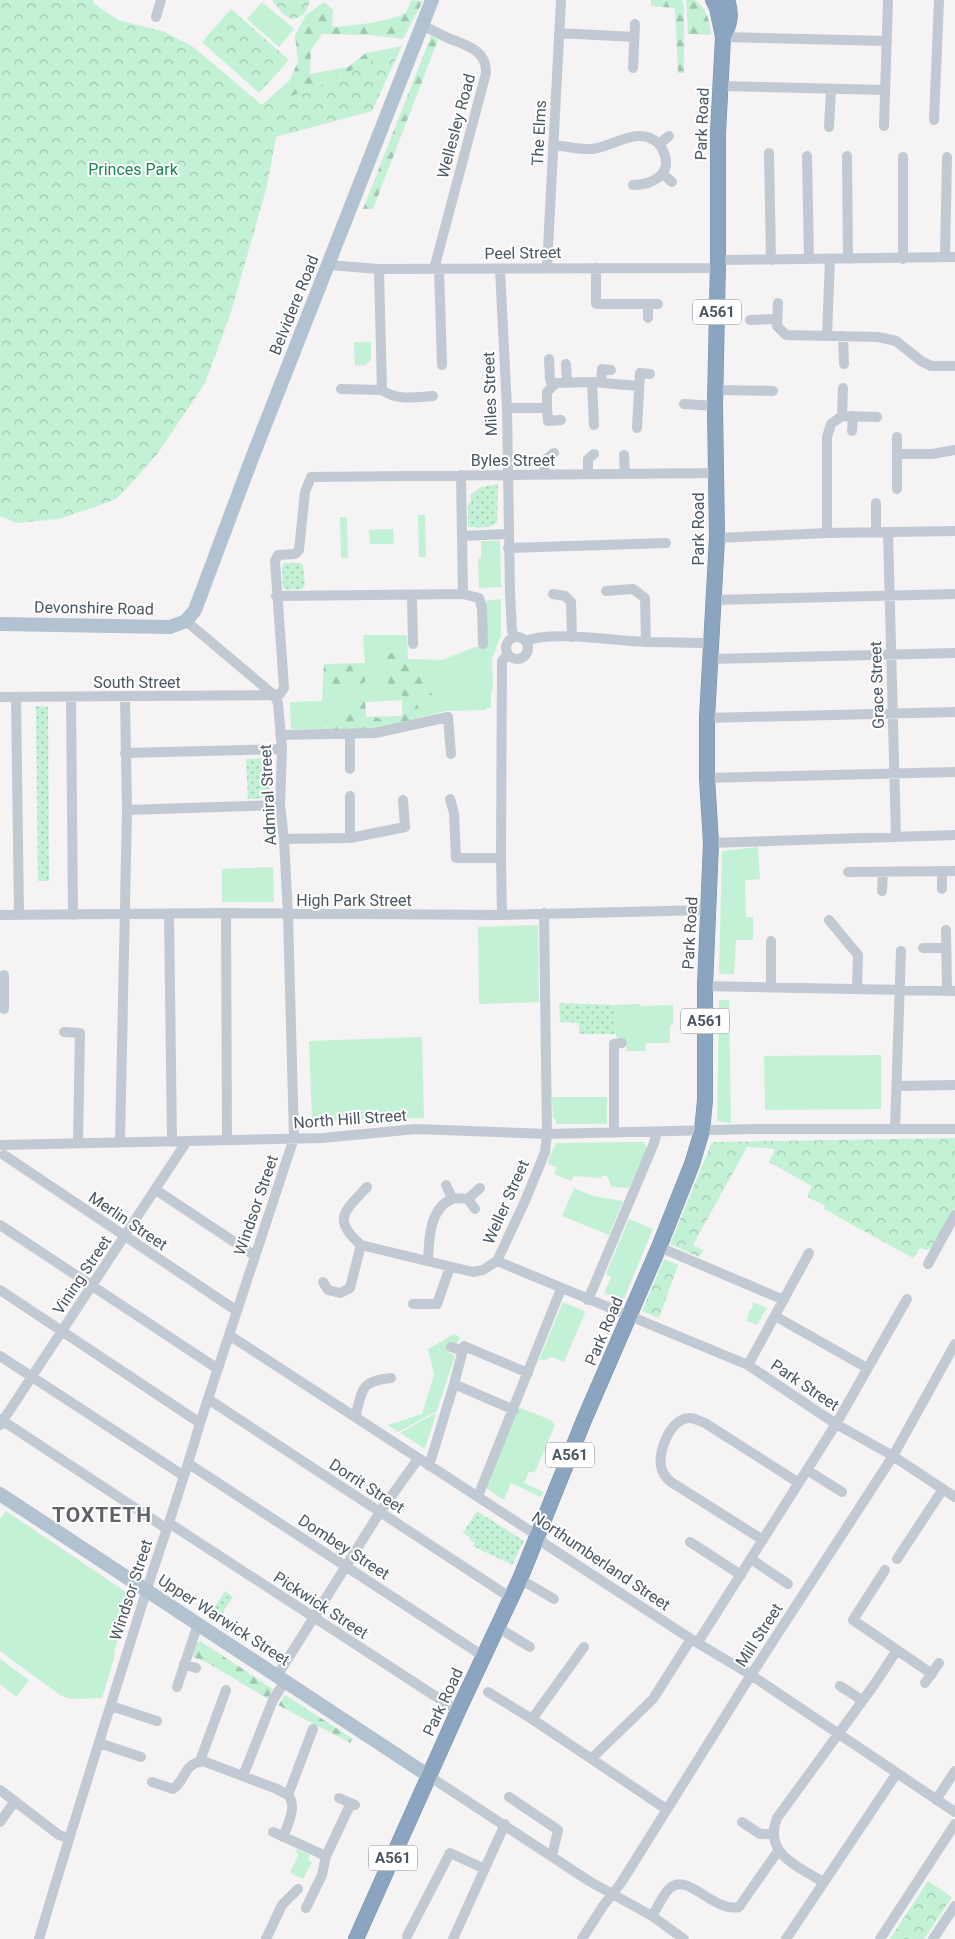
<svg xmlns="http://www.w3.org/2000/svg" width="955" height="1939" font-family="Roboto,sans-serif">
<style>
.grass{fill:#c3f1d5;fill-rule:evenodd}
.forest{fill:url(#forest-firs)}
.park{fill:url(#park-crowns)}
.garden{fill:url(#garden-dots)}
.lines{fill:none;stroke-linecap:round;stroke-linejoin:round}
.highway-casing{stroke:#7690ad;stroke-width:16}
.minor{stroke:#c1cad2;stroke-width:10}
.major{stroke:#b3c2d1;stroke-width:14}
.highway{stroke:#8ba5c1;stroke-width:15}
.labels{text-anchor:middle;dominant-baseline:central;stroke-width:4;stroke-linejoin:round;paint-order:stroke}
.shield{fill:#fff;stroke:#808990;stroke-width:1}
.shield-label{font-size:15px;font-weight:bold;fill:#4a5661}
.street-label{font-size:16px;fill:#4a5661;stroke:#fff}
.park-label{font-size:16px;fill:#17864f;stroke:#fff}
.district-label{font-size:21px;font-weight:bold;letter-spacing:1px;fill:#5f6368;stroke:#fff}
</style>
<defs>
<pattern id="forest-firs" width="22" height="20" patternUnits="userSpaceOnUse" patternTransform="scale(1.25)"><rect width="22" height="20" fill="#c3f1d5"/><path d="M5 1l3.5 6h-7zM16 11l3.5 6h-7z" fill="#a0c6b0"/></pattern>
<pattern id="park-crowns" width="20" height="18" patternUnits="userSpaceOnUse" patternTransform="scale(1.25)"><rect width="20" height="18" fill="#c3f1d5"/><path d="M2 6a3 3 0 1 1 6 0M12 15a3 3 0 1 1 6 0" fill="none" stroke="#a0c6b0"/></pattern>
<pattern id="garden-dots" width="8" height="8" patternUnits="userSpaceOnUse" patternTransform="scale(1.25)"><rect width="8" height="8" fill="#c3f1d5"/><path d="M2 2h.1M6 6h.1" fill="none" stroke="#a0c6b0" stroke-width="1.8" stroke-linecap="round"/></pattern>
</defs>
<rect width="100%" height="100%" fill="#f5f3f3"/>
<!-- grass -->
<path class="grass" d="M 262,2 L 294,29 L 279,47 L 247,19 Z
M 354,342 L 371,342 L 371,360 L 365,365 L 355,366 Z
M 418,515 L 425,515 L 426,557 L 419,557 Z
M 340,517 L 347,517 L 348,558 L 341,558 Z
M 393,529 L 394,544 L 370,544 L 369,530 Z
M 481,541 L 500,541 L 501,587 L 479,588 L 478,559 L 481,558 Z
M 501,599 L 501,635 L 492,659 L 493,688 L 491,694 L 491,708 L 486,708 L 486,710 L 445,711 L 375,730 L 291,729 L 290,702 L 322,701 L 324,664 L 365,663 L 363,637 L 364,635 L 407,635 L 408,659 L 442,660 L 475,647 L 484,647 L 484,601 ZM 402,700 L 402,716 L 366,717 L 365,702 Z
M 758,847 L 760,879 L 745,880 L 746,917 L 753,917 L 753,940 L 736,940 L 734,974 L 719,974 L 722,851 Z
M 273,867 L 274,902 L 222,902 L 222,869 Z
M 538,925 L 539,1002 L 479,1004 L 478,927 Z
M 719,1000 L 729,1000 L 731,1123 L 717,1121 Z
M 640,1004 L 640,1006 L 673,1005 L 673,1025 L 670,1025 L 670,1043 L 646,1043 L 645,1051 L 626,1051 L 627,1042 L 623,1043 L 616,1036 L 616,1005 Z
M 422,1037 L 424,1118 L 312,1121 L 309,1041 Z
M 881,1055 L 881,1109 L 765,1110 L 764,1056 Z
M 552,1097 L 607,1097 L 607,1124 L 556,1124 L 556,1120 L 553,1118 Z
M 644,1142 L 647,1148 L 630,1186 L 628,1188 L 612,1187 L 607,1176 L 602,1176 L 601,1178 L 574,1176 L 571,1181 L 554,1174 L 557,1168 L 547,1163 L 556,1143 Z
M 574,1188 L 593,1196 L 623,1201 L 609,1235 L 562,1216 Z
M 629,1219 L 653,1229 L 623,1301 L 604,1293 L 611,1277 L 606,1274 Z
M 563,1302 L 584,1311 L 585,1313 L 564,1362 L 552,1357 L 545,1360 L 539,1360 Z
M 753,1302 L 767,1308 L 757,1325 L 745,1320 L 747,1320 L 750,1309 L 752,1310 Z
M 454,1334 L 460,1337 L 457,1344 L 450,1343 L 447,1351 L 455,1356 L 437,1411 L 398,1432 L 388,1425 L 422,1414 L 434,1375 L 428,1349 Z
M 521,1408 L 551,1420 L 555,1425 L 536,1470 L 534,1472 L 529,1472 L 524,1483 L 544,1492 L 541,1497 L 511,1483 L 504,1500 L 486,1488 L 517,1410 Z
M 434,1414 L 436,1414 L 425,1449 L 400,1433 Z
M 6,1511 L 132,1596 L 114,1652 L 115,1655 L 102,1698 L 71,1699 L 60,1695 L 0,1651 L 0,1519 Z
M 0,1659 L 29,1680 L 16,1697 L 0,1684 Z
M 295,1848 L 310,1855 L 308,1860 L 312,1862 L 303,1879 L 290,1873 L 298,1855 Z"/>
<!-- forest -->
<path class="forest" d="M 411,0 L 423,1 L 403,39 L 369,35 L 322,34 L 311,50 L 310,74 L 348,67 L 366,53 L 402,46 L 394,55 L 329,90 L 262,105 L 290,80 L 298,61 L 295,35 L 306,15 L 324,2 L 333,10 L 332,26 L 336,27 C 359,24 384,23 406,13 Z
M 651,0 L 682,0 L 684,6 L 684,73 L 678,73 L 675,8 L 651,6 Z
M 686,0 L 695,0 C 707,9 710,21 711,35 L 688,34 Z
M 431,36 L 438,40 L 373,209 L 363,209 Z
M 391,653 L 404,654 L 408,659 L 423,660 L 425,663 C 427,677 421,685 433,695 L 414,696 L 411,699 L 418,706 L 418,710 L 412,715 L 411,721 L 375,730 L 321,730 C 322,720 325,722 332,717 C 334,715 336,713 338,712 L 345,713 L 349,703 L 354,700 L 365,701 L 366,717 L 375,717 L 387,722 L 397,716 L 402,716 L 402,710 L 406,710 C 409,704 407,698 401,695 L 391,696 L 387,689 L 390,674 L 385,667 L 385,659 Z
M 324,664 L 350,664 L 354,672 C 361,671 366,674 365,682 L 340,692 L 333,690 L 323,691 Z
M 200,1641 L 273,1689 L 268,1699 L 208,1663 L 193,1657 L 196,1644 Z
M 285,1695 L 353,1739 L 350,1743 L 278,1705 Z"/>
<!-- park -->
<path class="park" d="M 0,0 L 93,0 L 93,3 L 118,20 L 165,32 L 193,47 L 262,105 L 313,89 L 402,46 L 372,111 L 276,137 L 267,186 L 231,312 L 205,383 L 158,453 L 127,488 L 116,499 L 100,505 L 59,519 L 16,523 L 0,516 Z
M 272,0 L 310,0 C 307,12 303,18 291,19 L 283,14 Z
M 231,9 L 289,60 L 259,93 L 202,42 Z
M 955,1138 L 955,1208 L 933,1247 L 926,1250 L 920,1248 L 913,1258 L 824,1209 L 825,1206 L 808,1197 L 808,1195 L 812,1186 L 769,1162 L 775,1149 L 747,1147 L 693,1245 L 703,1250 L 699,1257 L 670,1244 L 712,1142 Z
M 664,1259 L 678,1265 L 659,1318 L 642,1311 Z
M 928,1881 L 952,1897 L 924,1939 L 890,1939 Z"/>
<!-- garden -->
<path class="garden" d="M 498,484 L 497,522 C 490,530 478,527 468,527 L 468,505 L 472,499 L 469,496 L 481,487 Z
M 284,563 L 300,563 L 303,565 L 305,585 L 302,589 L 287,590 L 283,588 L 282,567 Z
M 36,706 L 48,707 L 49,881 L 38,881 Z
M 269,758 L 270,798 L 248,799 L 246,759 Z
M 559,1003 L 616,1005 L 616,1034 L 579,1034 L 579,1023 L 560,1022 Z
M 477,1511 L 524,1541 L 512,1565 L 473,1546 L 475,1543 L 470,1540 L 471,1538 L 463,1533 Z
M 225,1591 L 233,1597 L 217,1621 L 209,1616 Z"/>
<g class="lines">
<defs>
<path id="highway" d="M 723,37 C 730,24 732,14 727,0
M 356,1939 L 458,1711 L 520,1579 L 584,1420 L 659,1247 L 692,1164 L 702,1131 L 705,1100 L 705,986 L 711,843 L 707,778 L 707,718 L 717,538 L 715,406 L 718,260 L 718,133 L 723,37 L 717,8 L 713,0"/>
</defs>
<!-- highway casing -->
<use href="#highway" class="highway-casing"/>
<!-- minor -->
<path class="minor" d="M 156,17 L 161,0
M 423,25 C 431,30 440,34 448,38 C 466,45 487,50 486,73 L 434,269
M 559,33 L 634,37
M 723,37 L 887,41
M 633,68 L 635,24
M 721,86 L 885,90
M 934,120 L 939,0
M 884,126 L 888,0
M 829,127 L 831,90
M 659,144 L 669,136
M 553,145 C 566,146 580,150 592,149 C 613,147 638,125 658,143 C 661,146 663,150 664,153 C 673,175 651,185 633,185
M 769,153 L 771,260
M 807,156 L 809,259
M 847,156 L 848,259
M 903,157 L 903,259
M 663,174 L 672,182
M 945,257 L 947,157
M 718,260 L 955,257
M 329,265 L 379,269 L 718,268
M 547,267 L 561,0
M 439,268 L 442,365
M 596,268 L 596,304 L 658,304
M 379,269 L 382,390
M 500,269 L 507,408 L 510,593 L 512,630 L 514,637
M 778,303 L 777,326 L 786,335 L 878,337 L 896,341 L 921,361 L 931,366 L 955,366
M 648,318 L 648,305
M 750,320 L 777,319
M 827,336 L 830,259
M 843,336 L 844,364
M 549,359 L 550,379 L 552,385
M 566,364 L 567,383
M 592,382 L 594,425
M 601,383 L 602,369 L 611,370
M 341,389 L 382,390
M 382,390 C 397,401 415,397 433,396
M 715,390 L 773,391
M 684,404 L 715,406
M 507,408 L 547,408 L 547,392 L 556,383 L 592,382 L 638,386
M 547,408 L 548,421 L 561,420
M 842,416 L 843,388
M 637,428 L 640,373 L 650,374
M 852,431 L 853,416
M 897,437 L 897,489
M 897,454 L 932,454 L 955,450
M 624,455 L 625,474
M 544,474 L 545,460 L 554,453
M 588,474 L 588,459 L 594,454
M 461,475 L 463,594
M 876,503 L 876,532
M 888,532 L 896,836
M 827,533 L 827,437 L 831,424 L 842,416 L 877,417
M 462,536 L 508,534
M 717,538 L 827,533 L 955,531
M 508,548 L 666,543
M 606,591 L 633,589 L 645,598 L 646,642
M 553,594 L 565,596 L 571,602 L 572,637
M 412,595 L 413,644
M 276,596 L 463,594 L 479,598 L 482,608 L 483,644
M 714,600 L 955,594
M506 648a11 11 0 1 1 22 0a11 11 0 1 1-22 0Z
M 526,641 C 551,630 616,641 646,642 C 668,642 689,643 711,643
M 710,659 L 955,653
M 0,697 L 274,695 L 280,694 L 284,688 L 275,561 L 278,555 L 295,554 L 299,550 L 305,492 L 311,477 L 715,473
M 16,697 L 19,915
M 71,697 L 73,915
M 707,718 L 955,712
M 350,734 L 350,769
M 280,735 L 375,733 L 448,717 L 451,754
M 125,753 L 282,749
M 707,778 L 955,772
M 350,796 L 350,838
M 450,799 L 454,813 L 456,858 L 501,858
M 127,810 L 280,805
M 284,839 L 350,838 L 405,827 L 403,800
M 711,843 L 955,835
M 848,872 L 955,871
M 942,889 L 942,871
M 882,891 L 883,872
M 226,913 L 227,1140
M 169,914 L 172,1141
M 0,915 L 226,913 L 502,915 L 709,910
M 502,915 L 501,858 L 502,661 L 508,654
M 829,920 L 858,955 L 857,988
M 946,930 L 947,991
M 771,941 L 771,987
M 923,948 L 946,948
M 705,986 L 955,991
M 4,1009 L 4,975
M 64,1032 L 80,1033 L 78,1143
M 897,1086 L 955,1085
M 895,1129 L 901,951
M 614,1133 L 614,1044 L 622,1043
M 120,1142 L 127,810 L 125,697
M 0,1145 L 323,1138 L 416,1129 L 547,1134 L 755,1129 L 955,1129
M 4,1155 L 237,1311
M 446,1185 L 452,1198
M 367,1187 C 345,1211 331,1219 361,1245 L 473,1272 L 483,1270 L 497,1261 L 525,1201 L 545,1152 L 547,1134 L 544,913
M 156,1190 L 254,1255
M 468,1199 L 480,1188
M 0,1225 L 218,1369
M 659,1247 L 784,1300
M 428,1261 C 429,1241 429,1208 452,1199 C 456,1197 463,1199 468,1199 L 475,1209
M 497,1261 L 748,1365 L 836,1424 L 893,1456 L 955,1497
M 928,1264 L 955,1215
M 323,1282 L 328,1290 L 340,1293 L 350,1288 L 361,1245
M 0,1290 L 200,1423
M 588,1300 L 654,1143 L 657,1132
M 413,1304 L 437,1304 L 450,1267
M 775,1316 L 867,1368
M 229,1335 L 538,1536 L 545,1544 L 691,1639 L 751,1675 L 955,1812
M 451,1347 L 463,1351
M 0,1356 L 184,1476
M 748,1365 L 809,1253
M 454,1384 L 514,1410
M 208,1399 L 511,1598
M 355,1417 C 363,1389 360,1381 391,1378
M 0,1419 L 167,1529
M 0,1425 L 187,1141
M 189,1464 L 483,1656
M 429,1466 L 454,1384 L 464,1346 L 528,1373
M 807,1470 L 842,1492
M 478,1496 L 561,1289
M 169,1523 L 458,1711
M 763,1540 L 671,1482 C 666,1478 662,1473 661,1466 C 658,1450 671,1418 690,1418 C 695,1418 701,1422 705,1423 L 799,1483
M 690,1542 L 741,1575
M 751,1559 L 788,1584
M 897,1559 L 943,1489
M 885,1570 L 853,1620 L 932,1674
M 520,1579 L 554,1599
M 497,1627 L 530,1647
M 698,1642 L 836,1424 L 907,1299
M 184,1664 L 196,1668
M 277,1676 L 380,1512 L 418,1459
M 925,1683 L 939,1663
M 840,1686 L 862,1700
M 177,1687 L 198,1624
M 488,1692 L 532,1719 L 666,1809
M 111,1706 L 157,1721
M 532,1719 L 584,1647
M 99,1743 L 141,1757
M 591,1759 L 653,1699 L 691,1639
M 200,1761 L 226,1690
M 243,1776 L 273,1700 L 285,1681
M 429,1776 L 589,1881 L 652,1916 L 684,1939
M 152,1782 L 173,1789 C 187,1779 183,1764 203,1761 L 277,1789 C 280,1791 285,1793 288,1795 C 298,1806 287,1826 283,1837
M 0,1790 L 59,1835 L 69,1838
M 288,1795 L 313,1729
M 509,1797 L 558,1830 L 552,1856
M 339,1798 L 355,1805
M 936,1800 L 955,1771
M 0,1822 L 15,1801
M 742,1822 L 760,1834 L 773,1834
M 273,1832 L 326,1856
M 823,1882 C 798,1866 763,1854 777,1818 L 874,1685 L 897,1650
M 306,1908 L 322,1875 L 326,1856 L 351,1803
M 652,1916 C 657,1908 662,1897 668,1890 C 687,1869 712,1913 739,1907 L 778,1851
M 407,1936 L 450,1853 L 485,1869
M 39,1939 C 73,1823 110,1708 146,1592 C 164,1536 184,1480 200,1423 L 294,1138 L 288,915 L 284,839 L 280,805 L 282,749 L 278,703 L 274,695 L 186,621
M 266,1939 L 282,1905 L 298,1889
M 453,1939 L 505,1824
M 582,1939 L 603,1906 L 621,1883 L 751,1675 L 893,1456 L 955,1344
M 786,1939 L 897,1773
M 880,1939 L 955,1824
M 933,1939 L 955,1906"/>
<!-- major -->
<path class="major" d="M 0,624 L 170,627 L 186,621 L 195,610 L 252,458 L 432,0
M 0,1494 L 429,1776"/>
<!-- highway -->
<use href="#highway" class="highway"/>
</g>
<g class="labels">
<!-- shield labels -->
<g class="shield">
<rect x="693" y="299.5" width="48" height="25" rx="4"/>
<rect x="681" y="1008.5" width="48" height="25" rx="4"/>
<rect x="546" y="1442.5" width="48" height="25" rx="4"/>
<rect x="369" y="1845.5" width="48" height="25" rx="4"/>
</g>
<g class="shield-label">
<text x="717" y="312">A561</text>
<text x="705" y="1021">A561</text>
<text x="570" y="1455">A561</text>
<text x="393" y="1858">A561</text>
</g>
<!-- street labels -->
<g class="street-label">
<text transform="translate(702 124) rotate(-88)">Park Road</text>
<text transform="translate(456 126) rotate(-75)">Wellesley Road</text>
<text transform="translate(539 133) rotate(-87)">The Elms</text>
<text transform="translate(523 253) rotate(-1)">Peel Street</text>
<text transform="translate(294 305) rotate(-68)">Belvidere Road</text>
<text transform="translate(490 394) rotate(-92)">Miles Street</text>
<text x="513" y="460">Byles Street</text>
<text transform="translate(698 529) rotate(-90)">Park Road</text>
<text transform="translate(94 608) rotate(1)">Devonshire Road</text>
<text x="137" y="682">South Street</text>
<text transform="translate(877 685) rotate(-92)">Grace Street</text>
<text transform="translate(268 795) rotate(-93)">Admiral Street</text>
<text x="354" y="900">High Park Street</text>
<text transform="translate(690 933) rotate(-87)">Park Road</text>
<text transform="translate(350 1119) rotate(-4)">North Hill Street</text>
<text transform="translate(506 1202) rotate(-66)">Weller Street</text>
<text transform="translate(256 1205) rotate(-71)">Windsor Street</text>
<text transform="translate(128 1221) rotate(34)">Merlin Street</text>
<text transform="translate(82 1275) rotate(-56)">Vining Street</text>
<text transform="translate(604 1331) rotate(-67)">Park Road</text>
<text transform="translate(805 1385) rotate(34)">Park Street</text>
<text transform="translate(367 1486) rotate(33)">Dorrit Street</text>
<text transform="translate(344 1547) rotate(33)">Dombey Street</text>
<text transform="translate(601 1561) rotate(34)">Northumberland Street</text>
<text transform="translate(131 1590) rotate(-72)">Windsor Street</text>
<text transform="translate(321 1605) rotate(33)">Pickwick Street</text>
<text transform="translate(224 1620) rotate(33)">Upper Warwick Street</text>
<text transform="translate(759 1635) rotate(-57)">Mill Street</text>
<text transform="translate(443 1702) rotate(-65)">Park Road</text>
</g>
<!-- park labels -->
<g class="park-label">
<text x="133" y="169">Princes Park</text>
</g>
<!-- district labels -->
<g class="district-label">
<text x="102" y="1515">TOXTETH</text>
</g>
</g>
</svg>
